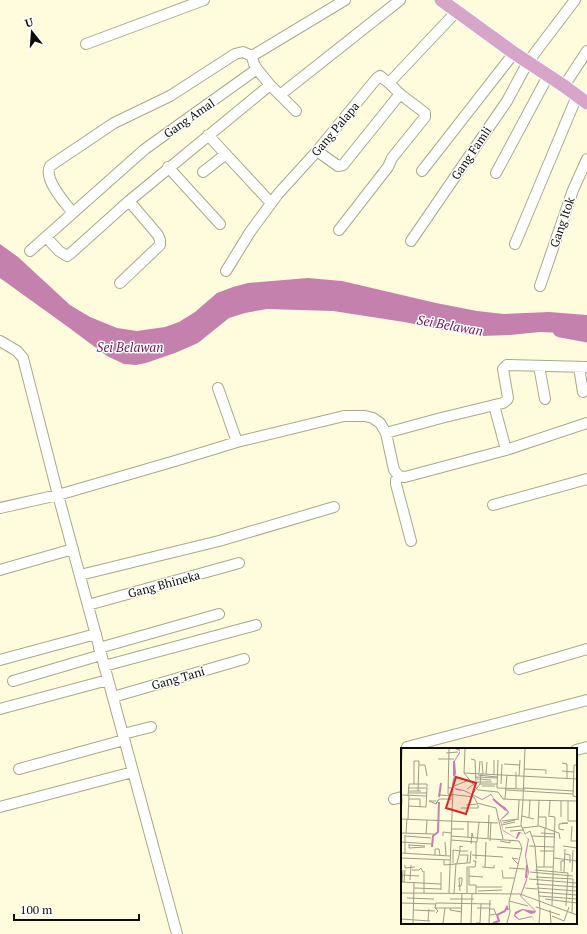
<svg xmlns="http://www.w3.org/2000/svg" width="587" height="934" font-family="'PT Serif',serif">
<style>
.water{fill:#c581ae}
.lines{fill:none;stroke-linecap:round;stroke-linejoin:round}
.river{stroke:#c581ae;stroke-width:15}
.minor-casing{stroke:#aaa88b;stroke-width:12}
.major-casing{stroke:#fff;stroke-width:15}
.minor{stroke:#fff;stroke-width:10}
.major{stroke:#d7a5c7;stroke-width:13}
.labels{text-anchor:middle;dominant-baseline:central;stroke-width:3;stroke-linejoin:round;paint-order:stroke}
.street-label{font-size:12px;fill:#0d0c03;stroke:#fff}
.water-label{font-size:13px;font-style:italic;fill:#6a1954;stroke:#fff}
.inset-river{fill:none;stroke:#c581ae;stroke-width:2}
.inset-road{fill:none;stroke:#9e9c86;stroke-width:1}
.view{fill:#d62828;fill-opacity:0.15;stroke:#d62828;stroke-width:2}
.inset-edge{fill:none;stroke:#0d0c03;stroke-width:2}
</style>
<rect width="100%" height="100%" fill="#fefcdd"/>
<!-- water -->
<path class="water" d="M 0,244 L 18,257 L 70,305 L 90,317 L 117,328 L 137,331 L 165,327 L 179,322 L 195,312 L 217,293 L 233,287 L 248,283 L 308,278 L 342,281 L 436,303 L 477,311 L 504,314 L 549,312 L 587,315 L 587,334 L 540,332 L 510,335 L 482,336 L 465,334 L 404,322 L 333,311 L 267,309 L 245,313 L 229,318 L 198,343 L 175,353 L 146,363 L 136,365 L 124,364 L 107,356 L 68,327 L 0,278 Z"/>
<g class="lines">
<!-- river -->
<path class="river" d="M 560,330 L 587,335"/>
<defs>
<path id="minor" d="M 86,44 L 204,0
M 257,69 L 270,85 L 296,111
M 389,83 L 457,11
M 564,86 L 587,51
M 280,95 L 400,0
M 208,135 L 271,203
M 317,151 L 338,166 L 343,165 L 400,94 L 425,113 L 425,117 L 392,158 L 388,167 L 339,230
M 168,167 L 220,224
M 422,171 L 514,53
M 203,172 L 226,154
M 496,173 L 548,76
M 73,213 C 65,203 43,179 50,166 L 114,123 L 170,96 L 235,54 L 243,52 L 252,56
M 46,237 L 59,251 L 67,256 L 70,254 L 129,201 L 270,85
M 411,241 L 507,101 L 528,62 L 575,0
M 515,244 L 577,96
M 30,251 L 145,149 L 257,69 L 254,64 L 252,56 L 345,0
M 226,271 L 250,232 L 278,194 L 317,151 L 377,78 L 380,76 L 389,83 L 400,94
M 120,283 L 160,245 L 160,240 L 158,235 L 129,201
M 540,286 L 573,190 L 587,159
M 0,341 L 17,351 L 23,358 L 58,495 L 177,934
M 539,366 L 545,399
M 579,367 L 583,392
M 218,388 L 237,442
M 494,405 L 506,450
M 386,433 L 441,418 L 503,403 L 507,400 L 508,398 L 503,369 L 507,365 L 587,367
M 399,476 L 396,480 L 396,484 L 411,541
M 493,505 L 587,479
M 0,508 L 58,495 L 175,461 L 237,442 L 344,416 L 365,416 L 373,418 L 380,423 L 386,433 L 394,470 L 399,476 L 405,477 L 506,450 L 587,423
M 0,570 L 73,549
M 80,575 L 219,541 L 334,507
M 88,605 L 239,563
M 99,648 L 219,614
M 0,660 L 96,634
M 104,666 L 256,625
M 519,669 L 587,649
M 13,681 L 101,655
M 113,697 L 244,659
M 0,709 L 108,680
M 123,734 L 151,727
M 407,747 L 587,700
M 576,750 L 587,747
M 19,769 L 124,740
M 394,799 L 402,797
M 0,807 L 133,772"/>
<path id="major" d="M 441,0 L 514,53 L 564,86 L 587,103"/>
</defs>
<!-- minor casing -->
<use href="#minor" class="minor-casing"/>
<!-- major casing -->
<use href="#major" class="major-casing"/>
<!-- minor -->
<use href="#minor" class="minor"/>
<!-- major -->
<use href="#major" class="major"/>
</g>
<g class="labels">
<!-- street labels -->
<g class="street-label">
<text transform="translate(189 118) rotate(-35)">Gang Amal</text>
<text transform="translate(335 129) rotate(-50)">Gang Palapa</text>
<text transform="translate(471 153) rotate(-56)">Gang Famli</text>
<text transform="translate(562 222) rotate(-71)">Gang Itok</text>
<text transform="translate(164 584) rotate(-15)">Gang Bhineka</text>
<text transform="translate(178 678) rotate(-16)">Gang Tani</text>
</g>
<!-- water labels -->
<g class="water-label">
<text transform="translate(450 325) rotate(10)">Sei Belawan</text>
<text x="130" y="347">Sei Belawan</text>
</g>
</g>
<!-- overview -->
<g transform="translate(401 748)">
<rect width="176" height="176" fill="#fefcdd"/>
<path d="M 54,1 L 58,1 L 59,2 L 59,5 L 54,13 L 55,25 L 52,36 L 54,40 L 63,42 L 81,51 L 90,46 L 96,55 L 104,59 L 108,64 L 107,66 L 100,72 L 102,82 L 115,90 L 117,84 L 119,84 L 128,91 L 125,108 L 128,124 L 125,135 L 120,148 L 135,163 L 134,165 L 130,166 L 122,162 L 114,167 L 118,171 L 131,168 L 135,175 L 131,169 L 118,172 L 113,168 L 114,164 L 121,161 L 134,163 L 119,148 L 127,126 L 124,107 L 127,91 L 120,84 L 116,91 L 102,83 L 99,72 L 107,64 L 95,55 L 90,47 L 81,52 L 63,43 L 55,42 L 51,36 L 54,23 L 53,13 L 59,3 Z" fill="#c581ae"/>
<path class="inset-river" d="M 53,28 L 53,13M 38,49 L 40,35M 92,51 L 105,62M 31,99 L 32,88 L 37,84 L 38,54M 125,130 L 126,117M 92,175 L 98,173 L 96,167 L 104,163 L 106,159 L 107,162"/>
<path class="inset-road" d="M 48,1 L 47,46 L 73,49 L 76,55 L 95,60 L 102,91M 64,1 L 63,25 L 77,42 L 97,44 L 102,51 L 122,52 L 120,77 L 124,86 L 129,83 L 134,98 L 139,163 L 138,175M 124,1 L 122,52 L 176,53M 45,5 L 57,4M 37,11 L 53,11M 70,11 L 74,12 L 75,34M 97,12 L 96,40 L 124,41M 13,13 L 18,13 L 17,43M 81,13 L 82,26M 161,15 L 166,16 L 166,30M 103,16 L 119,17M 18,17 L 24,17 L 26,28M 176,17 L 173,17 L 172,48 L 176,49M 123,21 L 145,22 L 145,26M 161,23 L 173,24M 115,24 L 115,41M 63,25 L 176,31M 78,25 L 79,13M 85,26 L 86,14M 93,26 L 93,12M 77,27 L 96,29M 118,28 L 119,12M 74,29 L 96,30M 0,31 L 1,1M 76,31 L 90,32M 13,36 L 13,13M 79,36 L 96,36M 100,36 L 101,16M 53,38 L 68,32M 81,38 L 94,38M 47,39 L 52,41 L 48,145M 7,40 L 26,40M 123,40 L 173,43M 66,41 L 76,34 L 91,34M 105,42 L 172,46M 7,43 L 20,43M 73,44 L 79,36 L 80,26M 7,45 L 26,45M 0,47 L 25,48M 39,47 L 52,48M 7,48 L 8,36 L 26,36 L 26,39M 8,51 L 19,51 L 19,59M 104,51 L 106,27M 37,52 L 35,56 L 38,51 L 51,51M 167,53 L 167,73 L 176,73M 35,56 L 28,53 L 35,53M 65,57 L 77,56M 8,58 L 25,59 L 26,40M 60,60 L 77,60 L 77,57M 148,67 L 149,53M 0,68 L 1,50M 121,68 L 133,71M 147,68 L 154,69 L 151,157M 128,69 L 129,52M 138,69 L 145,69 L 145,80M 160,69 L 160,53M 0,71 L 97,75M 7,71 L 8,48M 117,71 L 118,52M 101,73 L 118,71M 102,75 L 114,72M 161,75 L 167,75 L 158,76 L 158,81 L 163,82M 101,77 L 114,74M 137,78 L 138,52M 171,78 L 170,93 L 176,93M 104,80 L 120,78M 121,80 L 138,78 L 158,85 L 159,91M 50,81 L 63,81M 109,83 L 122,82M 0,85 L 33,86M 5,85 L 6,71M 140,85 L 154,86M 25,86 L 26,72M 4,88 L 30,90M 42,88 L 42,84 L 50,85M 50,88 L 118,93M 131,88 L 154,89M 67,89 L 67,73M 87,90 L 88,67M 50,92 L 76,94 L 78,74M 89,93 L 90,74M 99,93 L 109,95 L 109,92M 0,94 L 31,96M 44,94 L 45,107M 8,96 L 8,100 L 24,99M 70,96 L 71,85 L 72,89M 8,97 L 24,98M 128,98 L 153,99M 162,98 L 176,100M 96,99 L 121,101M 139,103 L 153,103M 0,105 L 49,108M 4,105 L 4,87M 164,106 L 169,107 L 169,115M 34,107 L 34,101 L 38,101 L 39,107M 71,107 L 102,109M 0,110 L 49,112M 153,110 L 176,113M 75,111 L 75,94M 43,112 L 43,117 L 66,115 L 67,107 L 59,107M 52,115 L 52,102 L 59,103 L 59,98 L 62,99M 56,115 L 59,103 L 67,103M 66,115 L 69,115 L 70,103M 117,116 L 111,110 L 117,111M 4,117 L 4,120 L 14,119M 81,119 L 93,120 L 93,117M 84,119 L 85,94M 136,119 L 152,119M 143,119 L 144,80M 68,120 L 68,137 L 75,137 L 75,146M 108,120 L 124,121M 11,122 L 18,122 L 20,120 L 22,124M 101,122 L 102,130 L 113,130M 134,122 L 167,125 L 165,158M 160,123 L 160,113 L 164,113M 40,124 L 40,142M 129,124 L 172,128M 163,124 L 164,101M 171,124 L 172,102M 0,127 L 18,128M 68,128 L 82,129M 135,129 L 172,131 L 171,165M 58,130 L 59,143M 128,131 L 176,135M 9,132 L 10,117M 0,134 L 40,136M 1,134 L 2,122M 3,134 L 4,122M 135,136 L 176,139M 57,138 L 60,138 L 61,133 L 61,130 L 58,130M 75,139 L 101,139M 13,140 L 40,141M 124,140 L 136,141M 136,140 L 176,143M 77,143 L 101,142M 137,144 L 176,147M 0,145 L 119,146 L 176,167M 23,145 L 23,123M 53,146 L 55,115M 66,146 L 66,119 L 74,119 L 75,113 L 72,113M 138,148 L 176,151M 6,150 L 33,151M 49,151 L 73,151M 144,151 L 176,155M 108,153 L 127,158M 0,155 L 35,156M 135,159 L 159,167M 34,160 L 35,155 L 38,155 L 90,156M 50,160 L 49,162 L 61,164M 76,160 L 89,160M 12,162 L 34,163M 149,162 L 150,175M 35,165 L 37,163 L 34,160 L 61,160M 89,167 L 95,166 L 93,161 L 89,161M 151,168 L 163,173 L 168,159M 0,171 L 29,173M 27,173 L 28,161M 12,175 L 13,134M 42,175 L 44,160M 60,175 L 61,146M 70,175 L 71,146M 75,175 L 79,175 L 80,156M 88,175 L 89,152M 106,175 L 109,164 L 108,154 L 121,100 L 118,93"/>
<path class="view" d="M 55,29 L 75,35 L 65,66 L 45,60 Z"/>
<rect width="176" height="176" class="inset-edge"/>
</g>
<!-- north arrow -->
<g transform="translate(32 32) rotate(343)" stroke="#ffffff" stroke-width="3" paint-order="stroke">
<path d="M0-3L7 15L0 10L-7 15Z" fill="#0d0c03"/>
<text y="-6" font-size="11" font-weight="bold" text-anchor="middle" fill="#0d0c03">U</text>
</g>
<!-- scale -->
<path d="M14 914v6h125v-6" fill="none" stroke="#0d0c03" stroke-width="2"/>
<text x="20" y="914" font-size="12" fill="#0d0c03" stroke="#ffffff" stroke-width="3" paint-order="stroke">100 m</text>
</svg>
